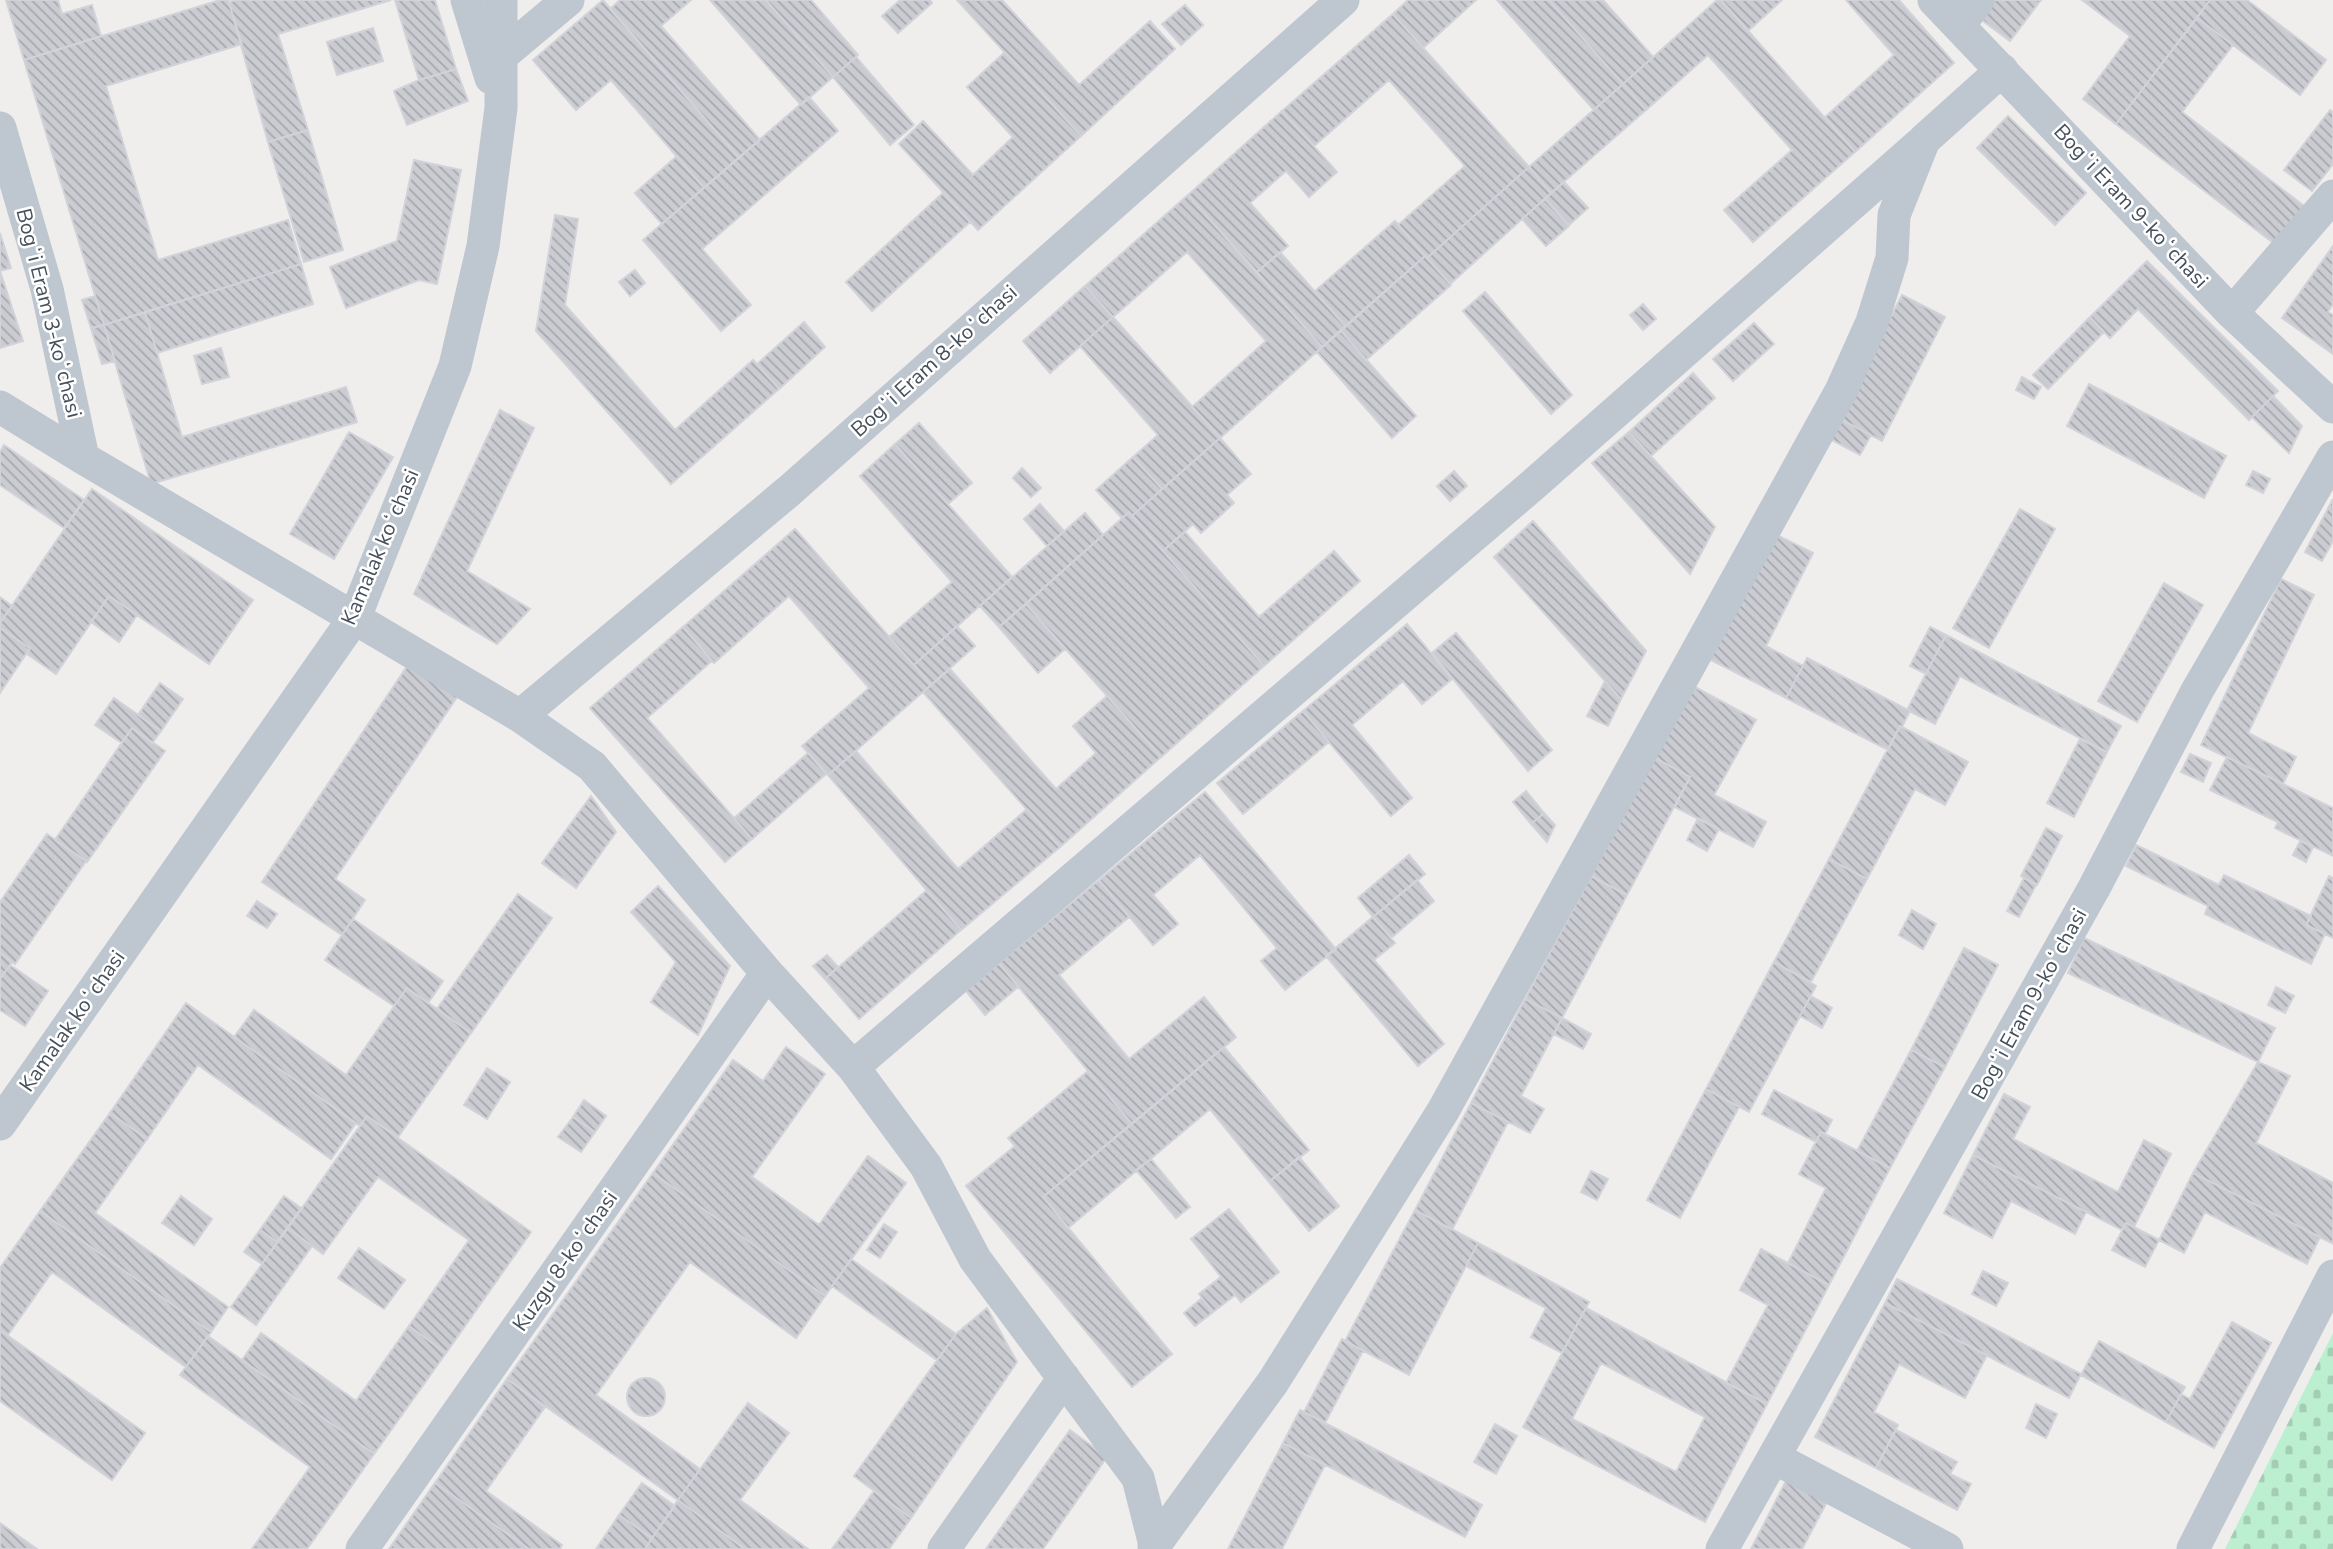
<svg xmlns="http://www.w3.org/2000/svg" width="2333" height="1549" font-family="'Nunito Sans',sans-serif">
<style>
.cemetery{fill:url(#cemetery-stones)}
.building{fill:url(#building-back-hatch);stroke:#d1d3d9;stroke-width:2;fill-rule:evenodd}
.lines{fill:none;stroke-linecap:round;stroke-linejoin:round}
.minor{stroke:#bec7cf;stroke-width:33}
.labels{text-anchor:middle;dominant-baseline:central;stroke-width:5;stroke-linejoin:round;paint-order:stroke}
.street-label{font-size:21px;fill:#46505a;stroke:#fff}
</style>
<defs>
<pattern id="cemetery-stones" width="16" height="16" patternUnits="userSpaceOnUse" patternTransform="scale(1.75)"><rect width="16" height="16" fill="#bceed0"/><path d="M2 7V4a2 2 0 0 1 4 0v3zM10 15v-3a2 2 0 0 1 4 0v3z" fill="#a3ceb5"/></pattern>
<pattern id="building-back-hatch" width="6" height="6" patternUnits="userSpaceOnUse" patternTransform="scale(1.75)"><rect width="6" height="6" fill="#caccd2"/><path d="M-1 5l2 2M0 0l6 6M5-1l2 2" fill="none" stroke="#a6a8ad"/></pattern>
</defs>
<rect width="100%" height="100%" fill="#f0eded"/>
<!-- cemetery -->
<path class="cemetery" d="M 2333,1333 L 2333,1549 L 2225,1549 Z"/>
<!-- building -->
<path class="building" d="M 6,0 L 58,0 L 62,14 L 92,5 L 101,36 L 24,60 Z
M 220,0 L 228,0 L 242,44 L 106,86 L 158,260 L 288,220 L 301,264 L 104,325 L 24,60 Z
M 236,0 L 391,0 L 278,34 L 308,130 L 268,142 L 229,2 Z
M 395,0 L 435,0 L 456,69 L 419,80 Z
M 603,0 L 739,158 L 704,188 L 611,80 L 576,110 L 533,60 Z
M 620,0 L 691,0 L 661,26 L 760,140 L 739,158 L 610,9 Z
M 710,0 L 766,0 L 833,77 L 801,105 Z
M 766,0 L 811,0 L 858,55 L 833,77 Z
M 900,0 L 930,0 L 932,3 L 898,33 L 882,16 Z
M 957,0 L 1002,0 L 1079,85 L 1150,21 L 1175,49 L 1081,136 Z
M 1408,0 L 1476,0 L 1423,48 L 1393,14 Z
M 1497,0 L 1549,0 L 1623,84 L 1594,110 Z
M 1549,0 L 1603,0 L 1653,57 L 1623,84 Z
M 1717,0 L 1721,0 L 1855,152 L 1753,242 L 1724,210 L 1792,150 L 1708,55 L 1646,110 L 1623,84 Z
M 1721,0 L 1782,0 L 1748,31 Z
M 1846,0 L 1899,0 L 1954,63 L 1855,152 L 1825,117 L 1894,55 Z
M 1987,0 L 2041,0 L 2010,41 L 1975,15 Z
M 2082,0 L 2210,0 L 2116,124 L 2083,99 L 2130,36 Z
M 2210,0 L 2247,0 L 2326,60 L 2300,95 L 2197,18 Z
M 1185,5 L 1203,25 L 1181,45 L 1162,24 Z
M 1393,14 L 1529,167 L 1427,258 L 1398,225 L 1465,166 L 1389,80 L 1314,146 L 1282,111 Z
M 2197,18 L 2233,45 L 2182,112 L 2304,206 L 2275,244 L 2116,124 Z
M 373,28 L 383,61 L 337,75 L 327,42 Z
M 1005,52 L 1081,136 L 978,230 L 899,144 L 923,121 L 973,175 L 1013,137 L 967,87 Z
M 856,57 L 914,125 L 890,145 L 833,77 Z
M 456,69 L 468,101 L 407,125 L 394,91 L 419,80 Z
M 1623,84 L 1646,110 L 1551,193 L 1529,167 Z
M 809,97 L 838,131 L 702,249 L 751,305 L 721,331 L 643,240 Z
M 2330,110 L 2333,112 L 2333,164 L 2312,191 L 2284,170 Z
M 1282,111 L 1337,172 L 1309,197 L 1286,171 L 1250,203 L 1288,246 L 1257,272 L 1188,195 Z
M 2008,116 L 2086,193 L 2055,225 L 1977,148 Z
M 308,130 L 343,250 L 304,262 L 268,142 Z
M 677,156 L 704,188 L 662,224 L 635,193 Z
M 414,160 L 461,170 L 437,284 L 419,280 L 346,308 L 330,267 L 397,241 Z
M 1529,167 L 1551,193 L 1450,284 L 1427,258 Z
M 1564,182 L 1588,208 L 1569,225 L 1545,199 Z
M 943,193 L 970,222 L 872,311 L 846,282 Z
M 1188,195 L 1322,347 L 1220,438 L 1192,407 L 1266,341 L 1187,252 L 1113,317 L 1085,286 Z
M 1545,199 L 1569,226 L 1546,246 L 1522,219 Z
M 555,215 L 578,219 L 565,305 L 675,430 L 753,360 L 779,389 L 671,484 L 536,331 Z
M 1395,221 L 1425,256 L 1345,326 L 1315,291 Z
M 0,233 L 11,268 L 0,271 Z
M 2333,246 L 2333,304 L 2328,312 L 2333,315 L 2333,354 L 2282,318 Z
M 1280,252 L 1345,326 L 1322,347 L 1257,272 Z
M 1425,256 L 1451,285 L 1366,360 L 1341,331 Z
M 2147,261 L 2278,391 L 2249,420 L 2138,309 L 2110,338 L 2090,317 Z
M 301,264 L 313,304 L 157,353 L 145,312 Z
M 635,270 L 645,283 L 630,296 L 619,282 Z
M 0,271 L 23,341 L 0,348 Z
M 1085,286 L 1113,317 L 1050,373 L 1023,341 Z
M 1485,292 L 1572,395 L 1551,414 L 1463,311 Z
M 1902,295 L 1945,317 L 1882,441 L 1838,418 Z
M 95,296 L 104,325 L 91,328 L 82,300 Z
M 1643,304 L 1656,319 L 1643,330 L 1630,315 Z
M 145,312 L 182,437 L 346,387 L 357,422 L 151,484 L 104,325 Z
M 1113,317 L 1220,438 L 1162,489 L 1133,457 L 1158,435 L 1080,346 Z
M 2090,317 L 2104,332 L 2048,389 L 2033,375 Z
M 804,322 L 825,347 L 779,389 L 757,364 Z
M 1754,323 L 1774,344 L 1733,381 L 1713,359 Z
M 104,325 L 115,361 L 102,364 L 91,328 Z
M 1341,331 L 1416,416 L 1392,438 L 1317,352 Z
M 221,348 L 229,377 L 202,384 L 194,356 Z
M 1693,373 L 1715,398 L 1651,456 L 1629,432 Z
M 2022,377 L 2041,387 L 2034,399 L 2016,390 Z
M 2089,384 L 2226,456 L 2204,498 L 2067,426 Z
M 2273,396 L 2302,426 L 2289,453 L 2252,417 Z
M 500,410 L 534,428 L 467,571 L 530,609 L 497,644 L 414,594 Z
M 1838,418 L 1871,435 L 1860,455 L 1828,438 Z
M 919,423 L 972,483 L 948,504 L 895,444 Z
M 349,432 L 393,457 L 334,559 L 290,534 Z
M 1629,432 L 1715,527 L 1690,574 L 1592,463 Z
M 1220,438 L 1251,474 L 1227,495 L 1234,503 L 1201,533 L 1193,524 L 1163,551 L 1132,516 Z
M 895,444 L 1012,577 L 914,665 L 889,637 L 952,582 L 860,476 Z
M 4,445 L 84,500 L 64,528 L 0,485 L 0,452 Z
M 1133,457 L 1162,489 L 1132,516 L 1129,512 L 1122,518 L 1096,490 Z
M 1022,468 L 1041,488 L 1031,497 L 1013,478 Z
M 1454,471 L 1467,486 L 1450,501 L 1437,486 Z
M 2253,471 L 2270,479 L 2263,493 L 2246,485 Z
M 92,489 L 253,600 L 209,664 L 109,596 L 56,674 L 27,654 L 30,648 L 0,628 L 0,623 Z
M 2333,499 L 2333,541 L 2322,561 L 2305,552 Z
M 1040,504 L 1064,531 L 1047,546 L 1024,519 Z
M 2020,509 L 2055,529 L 1989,648 L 1953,628 Z
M 1129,512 L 1264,666 L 1161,757 L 1026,604 Z
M 1085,513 L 1103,535 L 999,627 L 980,606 Z
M 1533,521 L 1646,651 L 1621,699 L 1494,557 Z
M 795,529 L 931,685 L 828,775 L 802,746 L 869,688 L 789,596 L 714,663 L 683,627 Z
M 1185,532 L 1259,617 L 1334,551 L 1360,581 L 1264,666 L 1163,551 Z
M 1773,533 L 1813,553 L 1766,646 L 1803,666 L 1786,698 L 1709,659 Z
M 2281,579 L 2314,595 L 2248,733 L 2296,757 L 2283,784 L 2201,745 Z
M 2164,583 L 2203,605 L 2137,722 L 2098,701 Z
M 109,596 L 137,615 L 119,642 L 91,622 Z
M 0,597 L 12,606 L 0,623 Z
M 1026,604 L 1065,649 L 1038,673 L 999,627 Z
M 1407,624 L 1452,679 L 1422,704 L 1403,681 L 1352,725 L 1412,798 L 1391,816 L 1303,711 Z
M 957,626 L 975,646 L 931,685 L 914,665 Z
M 683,627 L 712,661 L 647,718 L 752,839 L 725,862 L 590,708 Z
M 1930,627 L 1946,635 L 1926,674 L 1910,666 Z
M 0,628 L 30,648 L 0,693 Z
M 1456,633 L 1552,750 L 1528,771 L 1432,653 Z
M 1946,635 L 2121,726 L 2107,752 L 1960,676 L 1935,724 L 1907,710 Z
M 1807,658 L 1910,711 L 1902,727 L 1900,726 L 1888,750 L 1786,698 Z
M 410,662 L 459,694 L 335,879 L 365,900 L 342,935 L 262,882 Z
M 950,669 L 1056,789 L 1096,753 L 1073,726 L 1107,696 L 1161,757 L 1060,847 L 923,692 Z
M 1605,681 L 1621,699 L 1608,726 L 1587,716 Z
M 160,683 L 183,699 L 161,731 L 138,715 Z
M 1693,686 L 1756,720 L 1714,795 L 1766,822 L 1753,847 L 1675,807 L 1690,777 L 1655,758 Z
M 114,698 L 161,731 L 152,743 L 132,728 L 122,743 L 95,725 Z
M 1303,711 L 1329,742 L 1243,814 L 1217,783 Z
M 1900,726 L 1968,762 L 1945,805 L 1915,789 L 1867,879 L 1829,859 Z
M 132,728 L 165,751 L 87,862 L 55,840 Z
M 2080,739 L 2107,752 L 2074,817 L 2047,803 Z
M 856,751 L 958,869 L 1027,809 L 1060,847 L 961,930 L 828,775 Z
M 808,753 L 826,774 L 752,839 L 734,818 Z
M 2190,754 L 2211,763 L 2203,782 L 2181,772 Z
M 2227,757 L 2333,808 L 2333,856 L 2275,828 L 2278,822 L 2210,790 Z
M 1655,758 L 1690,777 L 1627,895 L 1591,876 Z
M 1526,791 L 1544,813 L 1531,824 L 1513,802 Z
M 1205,792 L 1336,949 L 1285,990 L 1261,961 L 1277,948 L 1200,855 L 1153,895 L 1178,924 L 1153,945 L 1099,880 Z
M 591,796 L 616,832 L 576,888 L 542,863 Z
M 1544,813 L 1555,825 L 1547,842 L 1531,824 Z
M 1698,818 L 1719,829 L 1707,851 L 1687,840 Z
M 2046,828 L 2062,836 L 2037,885 L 2021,876 Z
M 47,834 L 86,861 L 15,964 L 0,953 L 0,902 Z
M 2300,841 L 2313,847 L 2306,862 L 2293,855 Z
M 2136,845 L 2219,885 L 2224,875 L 2311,916 L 2306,925 L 2325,934 L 2311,964 L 2205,914 L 2208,906 L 2126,866 Z
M 1409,855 L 1425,874 L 1373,917 L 1358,898 Z
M 1829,859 L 1867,879 L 1811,982 L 1774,962 Z
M 1591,876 L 1627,895 L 1562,1018 L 1525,999 Z
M 2329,876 L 2333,878 L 2333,938 L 2306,925 Z
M 2024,878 L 2036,885 L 2019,917 L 2007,911 Z
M 1099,880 L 1129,917 L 1059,975 L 1129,1059 L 1204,997 L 1236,1037 L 1132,1124 L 999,963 Z
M 1417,880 L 1434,901 L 1391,938 L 1373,917 Z
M 658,886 L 730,966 L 698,1035 L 651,1002 L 676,962 L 631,912 Z
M 927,890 L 961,930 L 859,1019 L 825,979 Z
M 518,894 L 552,918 L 471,1033 L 437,1009 Z
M 257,901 L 277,914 L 267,928 L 247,916 Z
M 1912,910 L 1936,924 L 1923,949 L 1899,935 Z
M 1373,917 L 1395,943 L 1374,960 L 1444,1044 L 1418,1066 L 1326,956 Z
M 353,919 L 443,981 L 428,1003 L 407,988 L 394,1006 L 325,960 Z
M 2084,938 L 2275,1028 L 2258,1062 L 2068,973 Z
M 1964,948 L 1998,965 L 1945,1067 L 1911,1050 Z
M 0,953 L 12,962 L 0,979 Z
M 827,955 L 838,967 L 825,979 L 813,966 Z
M 1774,962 L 1816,986 L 1749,1112 L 1706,1089 Z
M 999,963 L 1018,987 L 985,1015 L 966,991 Z
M 10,965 L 48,991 L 25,1026 L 0,1010 L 0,979 Z
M 2276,987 L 2294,996 L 2285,1013 L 2268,1005 Z
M 407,988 L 471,1033 L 398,1137 L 367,1116 L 360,1126 L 234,1037 L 254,1010 L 346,1075 Z
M 1811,996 L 1832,1008 L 1822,1028 L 1800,1016 Z
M 1525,999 L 1562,1018 L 1521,1096 L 1544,1109 L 1530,1133 L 1471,1103 Z
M 186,1003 L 356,1123 L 331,1159 L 198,1065 L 147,1139 L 110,1113 Z
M 1562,1018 L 1591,1034 L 1583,1049 L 1554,1034 Z
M 786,1047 L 825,1074 L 752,1177 L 819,1225 L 868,1156 L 906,1183 L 825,1296 L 653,1173 L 733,1060 L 763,1081 Z
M 1224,1047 L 1309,1150 L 1269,1182 L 1210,1109 L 1068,1228 L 1043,1197 Z
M 1911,1050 L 1945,1067 L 1890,1168 L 1857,1151 Z
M 2258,1062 L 2290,1076 L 2256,1143 L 2333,1183 L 2333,1244 L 2193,1173 Z
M 487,1068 L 510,1082 L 487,1119 L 464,1105 Z
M 1088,1071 L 1132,1124 L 1043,1197 L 1172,1354 L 1132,1387 L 966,1186 L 1015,1146 L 1008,1138 Z
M 1706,1089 L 1739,1107 L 1680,1218 L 1647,1200 Z
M 1774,1090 L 1832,1120 L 1825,1134 L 1821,1132 L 1816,1142 L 1762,1114 Z
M 2004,1094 L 2030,1107 L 2013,1139 L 2118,1192 L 2144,1140 L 2171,1154 L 2134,1227 L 2126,1223 L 2122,1230 L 1973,1155 Z
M 584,1100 L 606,1116 L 595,1132 L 573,1117 Z
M 1471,1103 L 1508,1122 L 1452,1230 L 1415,1210 Z
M 110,1113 L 147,1139 L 95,1213 L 228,1307 L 211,1332 L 40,1211 Z
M 367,1116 L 531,1232 L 446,1353 L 409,1326 L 469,1240 L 378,1177 L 323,1254 L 288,1228 Z
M 573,1117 L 595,1132 L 581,1152 L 558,1137 Z
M 1821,1132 L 1890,1168 L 1829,1285 L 1788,1263 L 1826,1188 L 1799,1174 Z
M 1973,1155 L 2086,1212 L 2075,1234 L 2011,1201 L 1992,1238 L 1944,1213 Z
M 1299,1157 L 1339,1206 L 1309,1231 L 1269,1182 Z
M 1151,1159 L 1190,1207 L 1176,1218 L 1136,1170 Z
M 1591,1171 L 1608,1179 L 1597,1200 L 1581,1192 Z
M 653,1173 L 825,1296 L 796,1338 L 690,1262 L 596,1395 L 700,1469 L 678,1500 L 507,1379 Z
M 2193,1173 L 2320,1237 L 2307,1264 L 2205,1212 L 2184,1253 L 2159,1240 Z
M 181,1196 L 212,1219 L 194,1245 L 162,1223 Z
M 284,1196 L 301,1208 L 277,1242 L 260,1230 Z
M 1229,1209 L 1279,1272 L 1241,1302 L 1191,1239 Z
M 1415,1210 L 1478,1243 L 1409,1375 L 1345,1341 Z
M 40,1211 L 211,1332 L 186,1367 L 52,1272 L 8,1335 L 0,1330 L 0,1268 Z
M 2126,1223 L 2159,1240 L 2145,1267 L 2112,1250 Z
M 884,1224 L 897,1232 L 880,1258 L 867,1250 Z
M 288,1228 L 312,1246 L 256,1325 L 231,1307 Z
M 260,1230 L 277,1242 L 262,1264 L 244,1252 Z
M 1478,1243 L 1589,1302 L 1562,1353 L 1531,1337 L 1546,1308 L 1466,1266 Z
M 359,1248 L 405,1280 L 384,1309 L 338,1278 Z
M 1761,1249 L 1829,1285 L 1767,1404 L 1726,1383 L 1768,1305 L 1740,1290 Z
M 851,1259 L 956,1334 L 937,1360 L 832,1286 Z
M 1983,1271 L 2008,1283 L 1996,1306 L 1972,1294 Z
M 1221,1277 L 1235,1295 L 1213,1312 L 1199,1294 Z
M 1897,1279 L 2081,1374 L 2069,1398 L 1885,1303 Z
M 1202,1298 L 1213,1312 L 1195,1326 L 1184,1313 Z
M 1885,1303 L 1987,1355 L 1965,1398 L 1899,1364 L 1874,1412 L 1898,1425 L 1876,1468 L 1815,1437 Z
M 987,1308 L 1017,1362 L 911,1518 L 854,1476 L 956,1334 Z
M 1586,1308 L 1767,1404 L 1705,1522 L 1523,1427 ZM 1601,1363 L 1705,1417 L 1676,1472 L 1572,1419 Z
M 2232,1322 L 2271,1343 L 2214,1448 L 2166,1422 L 2181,1394 L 2190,1399 Z
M 409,1326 L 446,1353 L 374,1454 L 242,1360 L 261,1333 L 356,1401 Z
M 0,1330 L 145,1433 L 112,1480 L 0,1401 Z
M 208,1336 L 374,1454 L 307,1549 L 252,1549 L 310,1467 L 180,1375 Z
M 1342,1339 L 1363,1351 L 1325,1423 L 1304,1412 Z
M 2099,1341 L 2185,1387 L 2166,1422 L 2081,1375 Z
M627 1397a19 19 0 1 1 38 0a19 19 0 1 1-38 0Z
M 507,1379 L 545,1407 L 486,1491 L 562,1545 L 560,1549 L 529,1549 L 435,1483 Z
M 748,1403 L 789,1433 L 740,1500 L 808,1549 L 745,1549 L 678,1500 Z
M 2036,1404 L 2057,1414 L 2046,1438 L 2026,1428 Z
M 1300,1410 L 1482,1505 L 1465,1537 L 1283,1443 Z
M 1495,1424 L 1517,1436 L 1496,1474 L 1474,1462 Z
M 1070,1430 L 1107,1457 L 1043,1549 L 986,1549 Z
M 1896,1430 L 1957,1462 L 1950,1474 L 1971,1484 L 1957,1510 L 1876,1468 Z
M 1283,1443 L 1325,1465 L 1282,1549 L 1228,1549 Z
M 1786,1481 L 1827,1502 L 1802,1549 L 1751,1549 Z
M 435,1483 L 529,1549 L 389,1549 Z
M 642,1483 L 675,1506 L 652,1538 L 619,1515 Z
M 874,1491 L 911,1518 L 889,1549 L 832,1549 Z
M 678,1500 L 745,1549 L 645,1549 Z
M 619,1515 L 652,1538 L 645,1549 L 596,1549 Z
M 0,1523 L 37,1549 L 0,1549 Z"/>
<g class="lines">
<!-- minor -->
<path class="minor" d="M 467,0 L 491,78
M 1934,0 L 2232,313 L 2333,407
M 1959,25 L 1978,0
M 501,56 L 568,0
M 0,128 L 47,289 L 83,458
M 2232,313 L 2333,196
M 0,407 L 83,458 L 520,716 L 592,766 L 767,973 L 853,1067 L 926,1166 L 975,1259 L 1138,1478 L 1156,1549
M 520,716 L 789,491 L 1343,0
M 853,1067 L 1534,484 L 1920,144
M 0,1124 L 355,617 L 455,366 L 483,246 L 501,108 L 501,0
M 1775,1458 L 1947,1549
M 1154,1546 L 1273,1382 L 1443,1111 L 1841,391 L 1872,322 L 1892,258 L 1894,215 L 1924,140 L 2002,70
M 362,1549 L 767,973
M 944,1549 L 1064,1378
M 1722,1549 L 2094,888 L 2197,691 L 2333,457
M 2193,1549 L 2333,1276"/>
</g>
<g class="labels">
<!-- street labels -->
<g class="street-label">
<text transform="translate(2131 206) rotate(47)">Bogʻi Eram 9-koʻchasi</text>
<text transform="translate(49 313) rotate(76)">Bogʻi Eram 3-koʻchasi</text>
<text transform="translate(934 361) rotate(-42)">Bogʻi Eram 8-koʻchasi</text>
<text transform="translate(380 547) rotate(-67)">Kamalak koʻchasi</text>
<text transform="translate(2029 1004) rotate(-61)">Bogʻi Eram 9-koʻchasi</text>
<text transform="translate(72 1021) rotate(-55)">Kamalak koʻchasi</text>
<text transform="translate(565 1261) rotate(-55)">Kuzgu 8-koʻchasi</text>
</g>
</g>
</svg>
